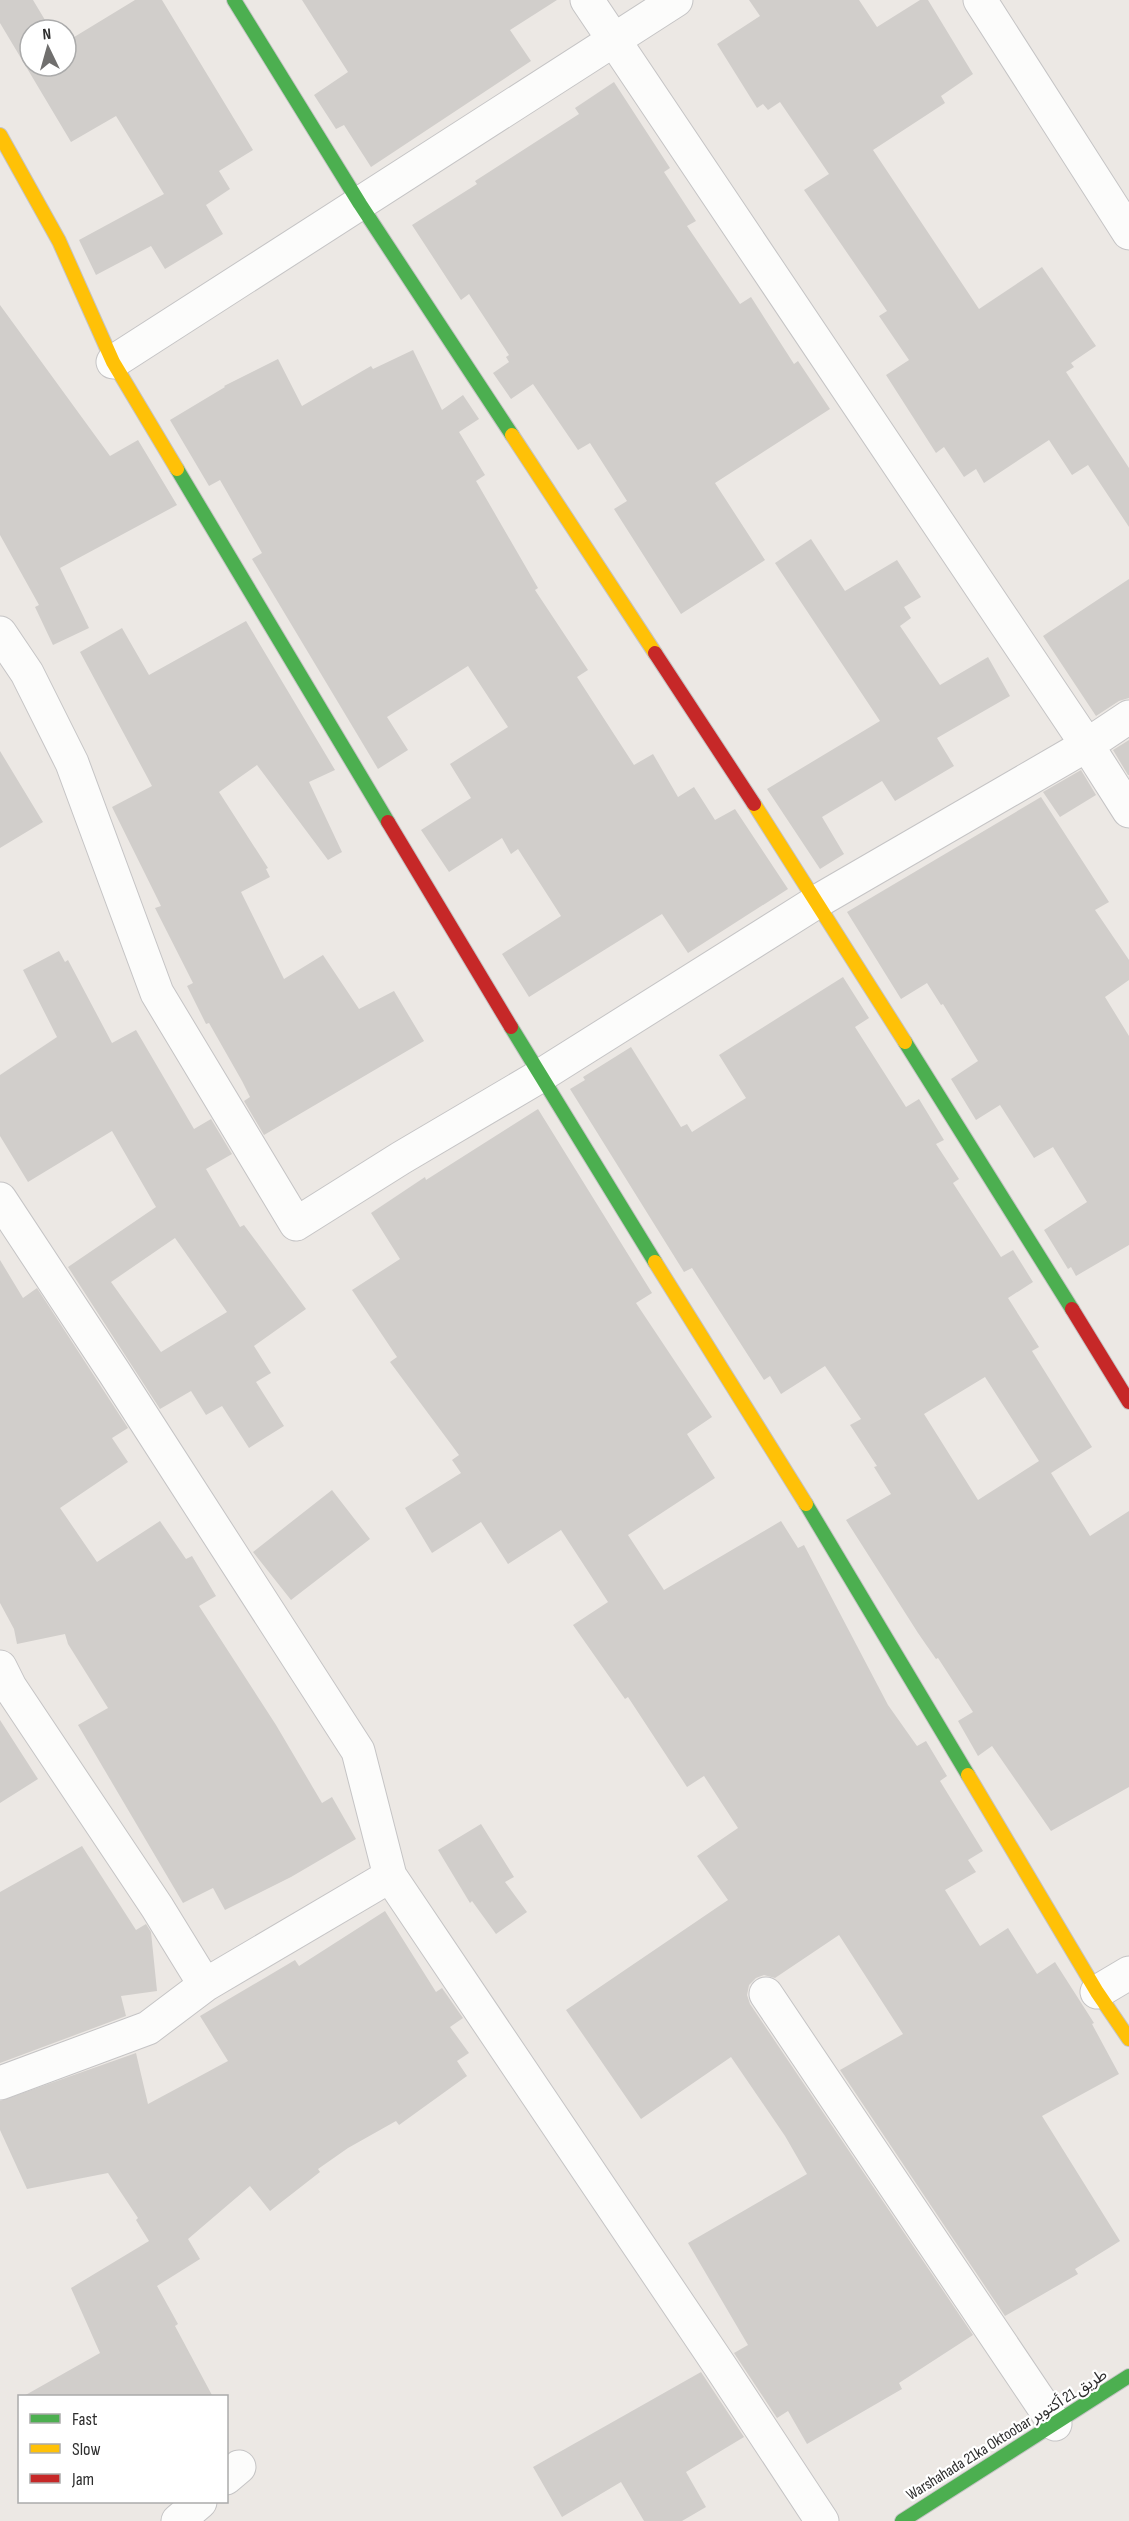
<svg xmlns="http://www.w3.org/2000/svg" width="1129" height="2521" font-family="'Sofia Sans Condensed','Noto Sans Arabic',sans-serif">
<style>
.building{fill:#d1cecb;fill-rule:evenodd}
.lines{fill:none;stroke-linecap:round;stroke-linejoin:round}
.street-casing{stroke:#c5c4c5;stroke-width:35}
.fast-casing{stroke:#c5c4c5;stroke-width:16}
.slow-casing{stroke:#c5c4c5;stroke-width:16}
.jam-casing{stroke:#c5c4c5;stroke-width:16}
.street{stroke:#fcfcfb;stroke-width:33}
.fast{stroke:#4caf50;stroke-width:14}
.slow{stroke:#ffc107;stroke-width:14}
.jam{stroke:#c62828;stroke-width:14}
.labels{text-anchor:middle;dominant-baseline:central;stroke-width:4.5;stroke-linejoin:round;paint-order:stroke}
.street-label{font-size:16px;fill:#2e2e2e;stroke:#fff}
</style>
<rect width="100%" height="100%" fill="#ece8e4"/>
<!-- building -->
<path class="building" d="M 0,0 L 33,0 L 51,30 L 30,30 L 30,66 L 66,66 L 66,42 L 135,0 L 162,0 L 253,150 L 219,171 L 230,189 L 206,205 L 223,234 L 165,269 L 151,246 L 96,275 L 79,240 L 164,194 L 116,116 L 71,142 L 0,23 Z
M 302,0 L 557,0 L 510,30 L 531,61 L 371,167 L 344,125 L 336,129 L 314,95 L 348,72 Z
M 749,0 L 859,0 L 877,27 L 920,0 L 928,0 L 973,74 L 941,96 L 945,103 L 873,150 L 979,309 L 1042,267 L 1096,346 L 1071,363 L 1074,367 L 1066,372 L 1129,468 L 1129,527 L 1088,465 L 1072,475 L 1049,440 L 984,483 L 976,469 L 964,477 L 944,447 L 936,453 L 886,375 L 909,360 L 879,316 L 887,311 L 804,190 L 829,174 L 780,102 L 768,110 L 763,104 L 757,108 L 717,44 L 760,16 Z
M 614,82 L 670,168 L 664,172 L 696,221 L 687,226 L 740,304 L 751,297 L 794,364 L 798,361 L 830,409 L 715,483 L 765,560 L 681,614 L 614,509 L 627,501 L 590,443 L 578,450 L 533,384 L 511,399 L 493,373 L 509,362 L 506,357 L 509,355 L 469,294 L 461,300 L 412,225 L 477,184 L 475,181 L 579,114 L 575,108 Z
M 0,305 L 110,456 L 138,440 L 177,505 L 60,568 L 89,628 L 53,645 L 35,607 L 39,605 L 0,535 Z
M 413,350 L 442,410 L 463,395 L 479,419 L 459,432 L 485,475 L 476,481 L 538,588 L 535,590 L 588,670 L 577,677 L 634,765 L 653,754 L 678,797 L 694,787 L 715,820 L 735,809 L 788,889 L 688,953 L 662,914 L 529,997 L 502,954 L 561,916 L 518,849 L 511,854 L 502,838 L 449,872 L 421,830 L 471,798 L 450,764 L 508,727 L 468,666 L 387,717 L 408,750 L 378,769 L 252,559 L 262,553 L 220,480 L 209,486 L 170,420 L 225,387 L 224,386 L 278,359 L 302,406 L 371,366 L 373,369 Z
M 811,539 L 845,591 L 897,560 L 921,597 L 904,607 L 911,618 L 900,626 L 940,685 L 988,657 L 1010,696 L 937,738 L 954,766 L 895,801 L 882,781 L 822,817 L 844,854 L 820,869 L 767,789 L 880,721 L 775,563 Z
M 1129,579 L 1129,698 L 1119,701 L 1096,716 L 1043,636 Z
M 246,621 L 335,770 L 309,782 L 342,852 L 328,860 L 257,765 L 219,792 L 268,868 L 266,869 L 270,877 L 241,892 L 284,979 L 323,955 L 359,1009 L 394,991 L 424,1041 L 264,1135 L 244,1101 L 250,1097 L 242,1081 L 209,1023 L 206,1024 L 187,986 L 193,983 L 155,908 L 161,906 L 112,807 L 152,786 L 80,652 L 122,628 L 149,675 Z
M 1129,740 L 1129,775 L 1128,775 L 1113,750 Z
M 0,751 L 43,822 L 0,848 Z
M 1081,770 L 1096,795 L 1060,817 L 1043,792 Z
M 1041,797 L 1109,902 L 1095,910 L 1129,960 L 1129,980 L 1105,997 L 1129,1036 L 1129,1245 L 1076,1276 L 1071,1267 L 1068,1269 L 1044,1230 L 1087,1202 L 1053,1147 L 1034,1158 L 1000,1105 L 976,1120 L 951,1079 L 978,1061 L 943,1004 L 941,1005 L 927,983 L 901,999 L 847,912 Z
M 59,951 L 65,962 L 68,960 L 112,1043 L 136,1030 L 194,1129 L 211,1119 L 232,1154 L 206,1169 L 240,1227 L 244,1225 L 306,1309 L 254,1346 L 271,1373 L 256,1382 L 284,1426 L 249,1448 L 222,1406 L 206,1415 L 191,1391 L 160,1409 L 68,1267 L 156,1207 L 112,1131 L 28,1182 L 0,1136 L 0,1075 L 57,1037 L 23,970 ZM 175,1238 L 227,1312 L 161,1352 L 111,1282 Z
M 843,977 L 869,1018 L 855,1027 L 906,1107 L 919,1099 L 944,1140 L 936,1144 L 959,1179 L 953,1183 L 1001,1257 L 1013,1250 L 1033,1282 L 1008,1298 L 1039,1347 L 1032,1351 L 1092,1447 L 1051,1473 L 1090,1536 L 1129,1511 L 1129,1787 L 1051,1831 L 992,1746 L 978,1756 L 958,1721 L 973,1712 L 938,1658 L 936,1659 L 918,1633 L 846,1520 L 891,1494 L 874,1467 L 877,1466 L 850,1425 L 861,1419 L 825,1366 L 781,1394 L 770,1376 L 764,1380 L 692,1268 L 684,1272 L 570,1089 L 585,1080 L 583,1077 L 631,1047 L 681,1127 L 687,1124 L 692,1132 L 746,1098 L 719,1055 ZM 985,1377 L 1039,1461 L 978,1500 L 924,1414 Z
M 538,1109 L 652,1293 L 636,1303 L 712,1417 L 687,1434 L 715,1478 L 628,1535 L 664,1590 L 781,1521 L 798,1548 L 804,1545 L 888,1705 L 917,1746 L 926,1741 L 947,1776 L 940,1781 L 983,1851 L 968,1860 L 976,1872 L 945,1890 L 980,1946 L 1008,1928 L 1037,1974 L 1055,1962 L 1094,2023 L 1092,2024 L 1119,2074 L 1042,2116 L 1120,2241 L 1075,2269 L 1078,2274 L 1005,2316 L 840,2070 L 903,2034 L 839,1935 L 775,1978 L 764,1975 L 756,1978 L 749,1985 L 747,1995 L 750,2004 L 973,2335 L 899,2383 L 902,2389 L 807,2444 L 788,2411 L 777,2418 L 734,2353 L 748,2345 L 688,2243 L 807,2174 L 785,2136 L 731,2057 L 641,2119 L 566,2010 L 728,1900 L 697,1856 L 738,1828 L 704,1776 L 687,1787 L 628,1697 L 625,1699 L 573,1625 L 608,1602 L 561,1530 L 508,1564 L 481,1522 L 432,1553 L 405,1508 L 461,1473 L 452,1460 L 459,1455 L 390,1362 L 397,1357 L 352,1290 L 400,1259 L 371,1213 L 425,1177 L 426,1180 Z
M 0,1260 L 23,1298 L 37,1288 L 128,1428 L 112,1438 L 128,1462 L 60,1508 L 97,1562 L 160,1521 L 186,1559 L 192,1556 L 216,1596 L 199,1606 L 276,1725 L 322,1803 L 332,1797 L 356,1839 L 291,1877 L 225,1910 L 213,1888 L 183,1903 L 78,1725 L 108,1708 L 68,1644 L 65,1634 L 17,1644 L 14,1629 L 0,1603 Z
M 332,1490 L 370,1539 L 291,1600 L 253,1552 Z
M 0,1720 L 38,1779 L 0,1803 Z
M 481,1824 L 514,1877 L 505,1882 L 527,1912 L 496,1934 L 472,1901 L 470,1903 L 438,1850 Z
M 82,1846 L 136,1930 L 146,1924 L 151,1932 L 157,1991 L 121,1996 L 126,2016 L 0,2063 L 0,1892 Z
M 385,1911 L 436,1992 L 442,1988 L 463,2018 L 450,2027 L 469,2053 L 457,2061 L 467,2076 L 399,2125 L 396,2121 L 348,2148 L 318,2169 L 320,2172 L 270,2211 L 250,2186 L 188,2239 L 200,2259 L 157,2286 L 178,2324 L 175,2326 L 213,2397 L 22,2397 L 100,2353 L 71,2288 L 149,2241 L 136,2220 L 138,2218 L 108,2173 L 27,2189 L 0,2130 L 0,2101 L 136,2053 L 148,2104 L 228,2061 L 200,2016 L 295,1960 L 299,1966 Z
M 701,2372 L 744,2437 L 686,2472 L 706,2507 L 682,2521 L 644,2521 L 621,2482 L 562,2517 L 533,2467 Z"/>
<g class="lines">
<defs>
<path id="street" d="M 587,0 L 1087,745 L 1129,811
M 980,0 L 1129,233
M 113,362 L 676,0
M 0,633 L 27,673 L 72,763 L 157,993 L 296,1224 L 401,1158 L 540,1076 L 818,901 L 1087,745 L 1129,717
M 0,1199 L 114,1372 L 358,1751 L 390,1876 L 720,2366 L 822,2521
M 0,1667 L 10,1687 L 157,1907 L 205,1985
M 1097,1992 L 1129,1973
M 766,1994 L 1055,2424
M 0,2083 L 148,2028 L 205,1985 L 390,1876
M 226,2478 L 239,2467
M 178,2521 L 200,2502"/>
<path id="fast" d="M 234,0 L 360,204 L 512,435
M 177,469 L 388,822
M 511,1027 L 655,1262
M 905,1042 L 1072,1309
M 806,1504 L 968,1775
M 902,2521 L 1129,2376"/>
<path id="slow" d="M 0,135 L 59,241 L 113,362 L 177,469
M 512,435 L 655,653
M 754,804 L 905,1042
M 655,1262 L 806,1504
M 968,1775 L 1097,1992 L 1129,2039"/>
<path id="jam" d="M 655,653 L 754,804
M 388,822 L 511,1027
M 1072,1309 L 1129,1402"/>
</defs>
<!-- street casing -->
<use href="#street" class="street-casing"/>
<!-- fast casing -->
<use href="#fast" class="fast-casing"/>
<!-- slow casing -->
<use href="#slow" class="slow-casing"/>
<!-- jam casing -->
<use href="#jam" class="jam-casing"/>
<!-- street -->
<use href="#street" class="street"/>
<!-- fast -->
<use href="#fast" class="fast"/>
<!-- slow -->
<use href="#slow" class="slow"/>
<!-- jam -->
<use href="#jam" class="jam"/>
</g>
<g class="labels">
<!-- street labels -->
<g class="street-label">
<text transform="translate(1007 2435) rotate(-32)">Warshahada 21ka Oktoobar طريق 21 أكتوبر</text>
</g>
</g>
<!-- legend -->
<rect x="18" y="2395" width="210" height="108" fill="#ffffff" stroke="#ababab" stroke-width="1.5"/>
<rect x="30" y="2414" width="30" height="9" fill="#4caf50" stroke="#ababab" stroke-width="1.5"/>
<text x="72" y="2425" font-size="18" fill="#2e2e2e">Fast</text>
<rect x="30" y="2444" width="30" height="9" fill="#ffc107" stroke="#ababab" stroke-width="1.5"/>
<text x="72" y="2455" font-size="18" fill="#2e2e2e">Slow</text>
<rect x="30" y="2474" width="30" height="9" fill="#c62828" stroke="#ababab" stroke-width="1.5"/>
<text x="72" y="2485" font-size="18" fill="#2e2e2e">Jam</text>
<!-- north arrow -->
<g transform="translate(48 48) rotate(355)"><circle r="28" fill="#ffffff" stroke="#ababab" stroke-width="1.5"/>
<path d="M0-4.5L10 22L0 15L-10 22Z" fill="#706f6e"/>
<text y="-9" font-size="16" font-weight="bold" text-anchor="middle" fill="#2e2e2e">N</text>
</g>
</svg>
